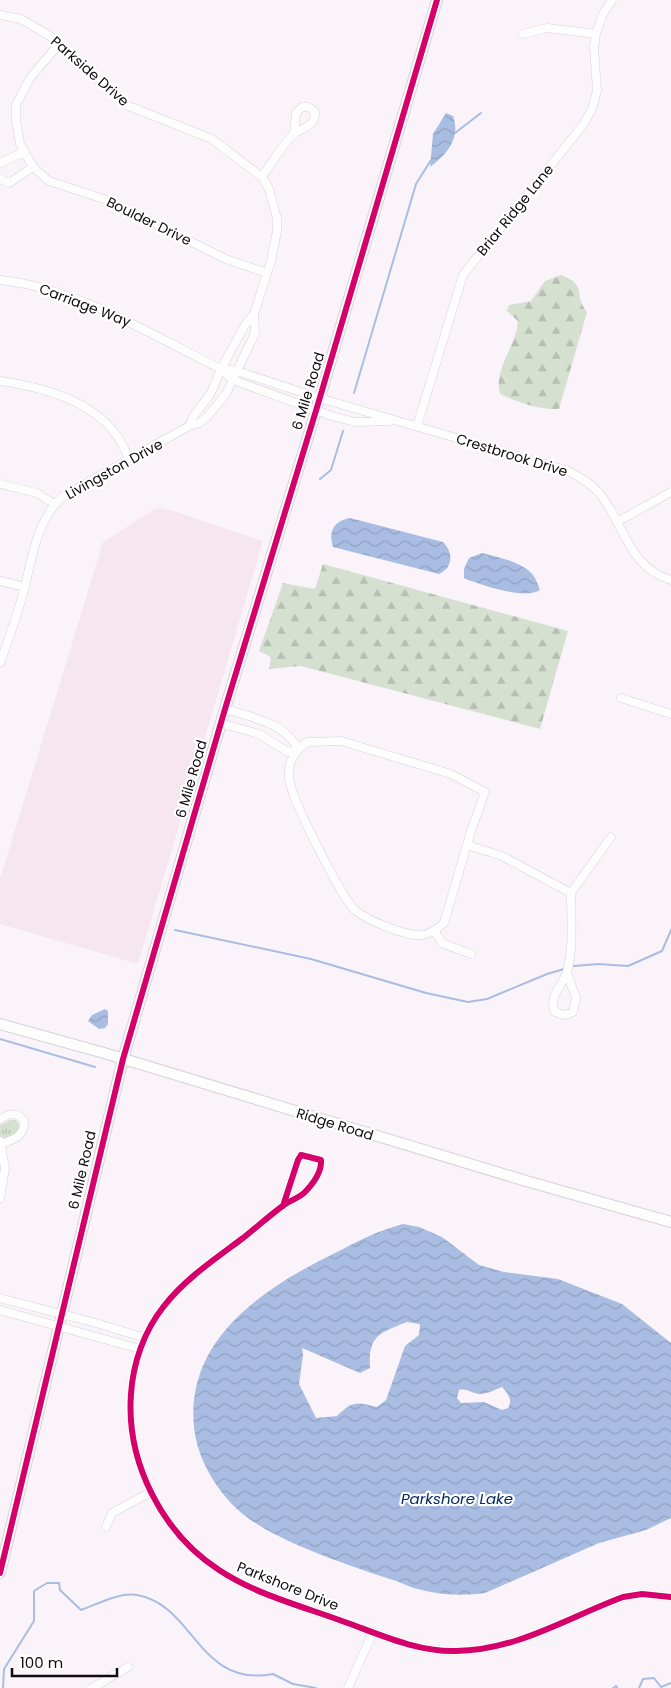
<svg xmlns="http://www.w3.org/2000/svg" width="671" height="1688" font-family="Poppins,sans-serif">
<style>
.education{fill:#f6e6f0}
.grass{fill:url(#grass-tufts)}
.forest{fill:url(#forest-firs)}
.water{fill:url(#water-waves);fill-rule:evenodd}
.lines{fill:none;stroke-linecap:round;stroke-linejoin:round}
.stream{stroke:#a9bde2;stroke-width:2}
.minor-casing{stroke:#d7d2d7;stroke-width:9}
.tertiary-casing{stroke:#d7d2d7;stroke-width:12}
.minor{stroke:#fefdfe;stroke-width:8}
.tertiary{stroke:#fefdfe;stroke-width:10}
.cycleway-casing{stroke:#fff;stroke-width:9}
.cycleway{stroke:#d6006c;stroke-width:6}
.labels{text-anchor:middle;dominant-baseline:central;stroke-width:4.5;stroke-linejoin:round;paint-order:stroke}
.street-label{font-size:14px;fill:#0e0a0d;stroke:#fff}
.water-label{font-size:15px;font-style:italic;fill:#032964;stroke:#fff}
</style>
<defs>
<pattern id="grass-tufts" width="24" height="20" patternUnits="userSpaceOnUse" patternTransform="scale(1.25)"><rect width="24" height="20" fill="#d5e0d1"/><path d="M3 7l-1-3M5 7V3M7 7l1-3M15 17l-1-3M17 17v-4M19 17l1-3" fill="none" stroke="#b6bfb2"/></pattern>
<pattern id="forest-firs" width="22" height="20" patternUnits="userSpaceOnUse" patternTransform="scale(1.25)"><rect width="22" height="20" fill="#d5e0d1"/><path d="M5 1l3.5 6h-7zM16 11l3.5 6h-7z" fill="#b6bfb2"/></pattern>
<pattern id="water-waves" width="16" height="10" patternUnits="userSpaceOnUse" patternTransform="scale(1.25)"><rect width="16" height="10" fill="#a9bde2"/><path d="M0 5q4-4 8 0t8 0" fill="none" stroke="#90a1c1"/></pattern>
</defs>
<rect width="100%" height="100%" fill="#faf4fa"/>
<!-- education -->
<path class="education" d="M 156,508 L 171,510 L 263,541 L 138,964 L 0,924 L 0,879 L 103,542 Z"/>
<!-- grass -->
<path class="grass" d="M 10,1120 L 16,1120 L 21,1127 L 17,1136 L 3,1140 L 0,1138 L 0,1125 Z"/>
<!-- forest -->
<path class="forest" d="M 561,275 C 589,286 572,293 587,312 L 559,409 C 540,410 516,402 500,394 C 493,368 517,346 518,321 L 507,311 L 509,305 L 531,301 L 545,281 Z
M 323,564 L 568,631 L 540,729 L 301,666 L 269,669 L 271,659 L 269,656 L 259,651 L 283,583 L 315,589 Z"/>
<!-- water -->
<path class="water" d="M 446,113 L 453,116 C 461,138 447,154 430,167 L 433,134 Z
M 350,518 L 443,542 C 453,552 454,567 439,574 L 333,547 C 328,531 334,521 350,518 Z
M 482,553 C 496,557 524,562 533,575 C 536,579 538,585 540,590 C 526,600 480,585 464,578 L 464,569 L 469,558 Z
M 105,1009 L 108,1011 L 108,1024 L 105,1028 L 99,1029 L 88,1021 L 92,1015 Z
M 403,1224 L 419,1227 L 442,1237 L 479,1265 L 504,1272 L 558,1279 L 622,1304 L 671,1343 L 671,1518 L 646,1530 L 599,1543 L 485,1593 C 458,1597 423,1594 399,1582 C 354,1567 271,1541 237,1509 C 215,1488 197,1458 194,1427 C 185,1337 267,1286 337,1252 C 360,1240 377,1231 403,1224 ZM 407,1322 L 420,1324 L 419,1335 L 405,1346 L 386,1400 L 377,1407 C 356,1402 353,1400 337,1416 L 316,1418 L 299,1384 L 303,1355 L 302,1348 L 360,1373 L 370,1368 C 368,1336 379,1333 407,1322 ZM 502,1387 C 508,1394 513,1400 508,1408 L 502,1410 L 484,1402 L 461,1403 L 457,1398 L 459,1390 C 467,1388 471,1393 479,1394 C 488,1394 494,1390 502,1387 Z"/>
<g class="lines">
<!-- stream -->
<path class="stream" d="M 455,133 L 481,113
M 354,393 L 416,184 L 431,160
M 320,479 L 331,470 L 343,431
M 175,930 L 311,959 L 426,993 L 468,1002 L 487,999 L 547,974 L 564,969
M 574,966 L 598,964 L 628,966 L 662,951 L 671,930
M 0,1039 L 95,1067
M 3,1688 L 4,1669 L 34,1621 L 34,1591 L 47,1583 L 59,1583 L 60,1590 L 81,1610 C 98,1604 119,1592 137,1595 C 195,1605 198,1688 273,1674 L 293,1684 L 316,1688
M 613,1688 L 616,1686 L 617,1688
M 639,1688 L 643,1679 L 654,1678 L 661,1687 L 671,1683"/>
<defs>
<path id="minor" d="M 0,15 L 21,19 L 50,36 L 126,105 L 212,139 L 262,177 L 269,189 L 277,219 L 277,231 L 271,261 L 254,314 L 255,333 L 226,394 L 207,417 L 199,423 L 189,426 L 65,495 C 35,518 32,563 22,597 C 16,619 8,641 0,663
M 523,34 L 547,28 L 596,34
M 59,44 L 30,78 L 16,105 L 16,120 L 20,144 L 33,167 L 49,181 L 104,199 L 226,259 L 267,273
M 0,163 L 24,152
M 262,177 C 269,167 287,138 295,133 C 304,127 316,126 315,112 L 309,107 L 302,107 L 296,113 L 294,134
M 0,179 L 9,183 L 33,167
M 0,280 C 81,289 149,334 221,369 L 233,380 L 332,416 L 355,422 L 390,421
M 221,369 L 237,371 L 319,398 L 566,470 C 580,477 594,485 603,498 C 625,528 630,568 671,580
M 0,381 C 50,388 113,406 129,461
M 189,426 L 193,417 L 211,393 L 221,369 L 245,325 L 254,314
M 417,426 L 463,275 L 583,125 L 592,109 L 597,91 L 594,47 L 596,34 L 603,14 L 612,0
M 0,484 L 37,493 L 54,504
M 617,522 L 671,492
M 0,581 L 25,587
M 621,698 L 671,714
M 225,709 C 249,716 288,724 298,750
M 220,723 L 259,734 L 288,752 L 298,750 L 307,742 L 341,741 L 451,774 L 485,792 L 471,831 L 444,923 C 437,929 431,934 422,935 C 407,937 362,919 352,907 C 338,889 291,799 289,778 C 288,766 291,759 298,750
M 467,845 L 502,856 L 571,893 C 571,918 574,947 567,972 C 563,985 548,996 555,1012 L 565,1015 L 573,1012 L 576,998 L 567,973
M 571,893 L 611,837
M 435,932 L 442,943 L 471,954
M 0,1119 C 9,1114 17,1111 24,1121 C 25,1136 14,1139 2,1144
M 0,1198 L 5,1168 L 0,1141
M 283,1206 L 298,1160 L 301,1155 L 321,1160 C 322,1173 313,1184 304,1193 C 298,1198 290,1201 284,1205 C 270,1215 257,1227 243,1238 C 215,1259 185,1279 164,1306 C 144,1331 133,1363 131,1394 C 126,1462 162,1533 219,1570 C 255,1594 301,1606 342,1621 C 379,1634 416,1652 456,1651 C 515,1651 569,1617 623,1597 L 642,1594 L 671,1597
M 0,1298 L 96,1323 L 145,1338
M 0,1310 L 140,1349
M 106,1527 L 112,1513 L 151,1492
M 92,1688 L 128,1667
M 348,1688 L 373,1632"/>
<path id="tertiary" d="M 0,1024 L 104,1053 L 526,1181 L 671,1222
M 0,1573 L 123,1059 L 225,709 L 318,404 L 437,0"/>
</defs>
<!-- minor casing -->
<use href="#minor" class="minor-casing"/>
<!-- tertiary casing -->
<use href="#tertiary" class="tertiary-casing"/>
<!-- minor -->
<use href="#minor" class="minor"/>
<!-- tertiary -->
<use href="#tertiary" class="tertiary"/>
<defs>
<path id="cycleway" d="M 283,1206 L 298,1160 L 301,1155 L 321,1160 C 322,1173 313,1184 304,1193 C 298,1198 290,1201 284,1205 C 270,1215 257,1227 243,1238 C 215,1259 185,1279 164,1306 C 144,1331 133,1363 131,1394 C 126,1462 162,1533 219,1570 C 255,1594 301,1606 342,1621 C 379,1634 416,1652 456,1651 C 515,1651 569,1617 623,1597 L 642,1594 L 671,1597
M 0,1573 L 123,1059 L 225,709 L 318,404 L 437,0"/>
</defs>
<!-- cycleway casing -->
<use href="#cycleway" class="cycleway-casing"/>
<!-- cycleway -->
<use href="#cycleway" class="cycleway"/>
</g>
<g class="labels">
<!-- street labels -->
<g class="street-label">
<text transform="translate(90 71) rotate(41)">Parkside Drive</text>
<text transform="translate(515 210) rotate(-51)">Briar Ridge Lane</text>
<text transform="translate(149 221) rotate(26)">Boulder Drive</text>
<text transform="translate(85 305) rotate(21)">Carriage Way</text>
<text transform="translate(308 391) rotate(-73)">6 Mile Road</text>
<text transform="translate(512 455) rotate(17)">Crestbrook Drive</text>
<text transform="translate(114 469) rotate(-29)">Livingston Drive</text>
<text transform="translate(191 779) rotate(-74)">6 Mile Road</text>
<text transform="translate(335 1124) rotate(17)">Ridge Road</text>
<text transform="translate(82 1170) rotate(-77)">6 Mile Road</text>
<text transform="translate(288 1586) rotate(22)">Parkshore Drive</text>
</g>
<!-- water labels -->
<g class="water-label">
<text x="457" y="1498">Parkshore Lake</text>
</g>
</g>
<!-- scale -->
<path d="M12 1668v8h105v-8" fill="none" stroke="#0e0a0d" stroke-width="2.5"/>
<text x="20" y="1668" font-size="15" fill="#0e0a0d" stroke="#ffffff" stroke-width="4" paint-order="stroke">100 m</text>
</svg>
